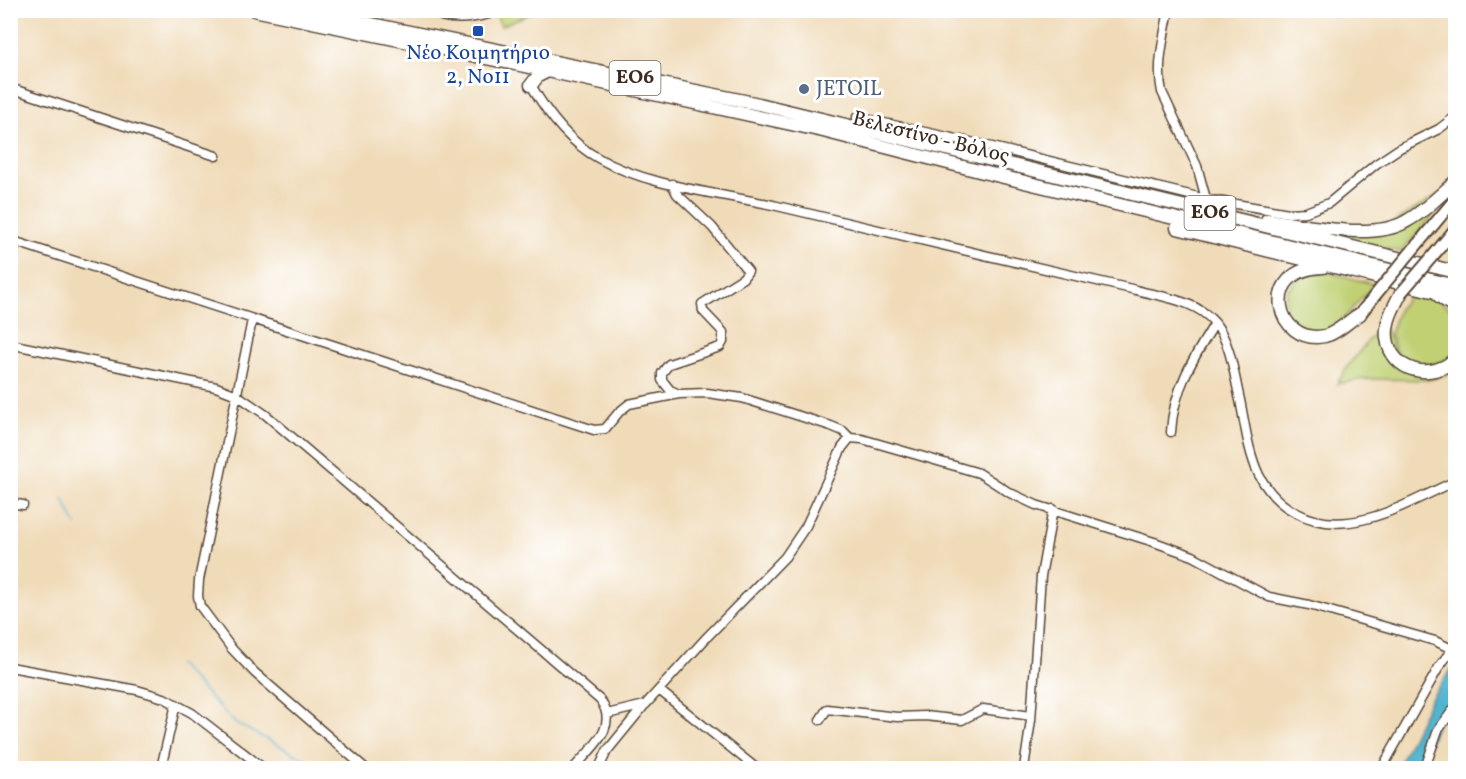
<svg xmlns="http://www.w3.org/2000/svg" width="1466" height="779" font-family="Vollkorn,serif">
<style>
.green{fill:#c0d073;stroke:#7e7d48;stroke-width:1.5}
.water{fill:#51b5d0;stroke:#467077;stroke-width:1.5}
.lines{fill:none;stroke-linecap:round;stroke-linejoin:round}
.stream{stroke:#51b5d0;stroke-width:1.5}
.minor-casing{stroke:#564535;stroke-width:11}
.major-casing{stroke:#564535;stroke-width:14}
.highway-casing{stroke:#564535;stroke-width:15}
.minor{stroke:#fff;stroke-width:8}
.major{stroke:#fff;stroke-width:10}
.highway{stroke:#fff;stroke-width:12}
.major-bridge-casing{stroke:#564535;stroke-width:14;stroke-linecap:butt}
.major-bridge{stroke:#fff;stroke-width:10}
.transit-dot{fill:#1a4fb4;stroke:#fff;stroke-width:2}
.service-dot{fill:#5c6f8a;stroke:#fff;stroke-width:2}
.labels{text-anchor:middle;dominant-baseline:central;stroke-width:6;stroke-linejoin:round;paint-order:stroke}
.shield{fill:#fff;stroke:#766a62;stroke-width:1.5}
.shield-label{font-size:20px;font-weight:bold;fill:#3b2a1e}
.transit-label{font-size:21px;fill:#164399;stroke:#fff}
.service-label{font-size:21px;fill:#4e5e75;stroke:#fff;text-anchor:start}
.street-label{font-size:21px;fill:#3b2a1e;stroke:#fff}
</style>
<rect width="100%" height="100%" fill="#fff"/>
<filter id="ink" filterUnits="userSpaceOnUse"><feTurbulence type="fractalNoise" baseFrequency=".0167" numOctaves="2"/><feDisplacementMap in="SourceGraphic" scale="12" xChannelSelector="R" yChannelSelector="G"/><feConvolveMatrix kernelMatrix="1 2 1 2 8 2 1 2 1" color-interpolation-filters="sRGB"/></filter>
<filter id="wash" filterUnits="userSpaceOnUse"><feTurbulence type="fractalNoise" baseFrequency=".008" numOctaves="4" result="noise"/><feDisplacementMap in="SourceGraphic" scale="24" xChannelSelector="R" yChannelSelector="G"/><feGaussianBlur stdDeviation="1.35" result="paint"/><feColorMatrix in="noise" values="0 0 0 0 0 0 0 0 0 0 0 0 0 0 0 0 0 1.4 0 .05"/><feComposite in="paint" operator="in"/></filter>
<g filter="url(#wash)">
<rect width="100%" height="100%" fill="#f0dbb9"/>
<!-- green -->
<path class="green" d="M 494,11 L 536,11 L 501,26 Z
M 1455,185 L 1455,190 L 1401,252 L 1290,228 L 1374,234 Z
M 1317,272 L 1330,273 L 1374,284 L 1345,317 L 1327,331 L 1302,330 L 1286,312 L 1286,291 L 1302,275 Z
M 1412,293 C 1424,296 1449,302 1454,314 C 1459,323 1455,342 1455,352 C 1443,367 1414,374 1399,356 C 1395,351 1393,340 1390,334 L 1399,308 Z
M 1383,322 L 1400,366 L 1455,364 L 1455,372 L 1429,380 L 1364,379 L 1337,384 L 1347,367 Z"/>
<!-- water -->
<path class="water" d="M 1455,664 L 1455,699 L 1436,726 L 1420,768 L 1397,768 L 1430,700 Z"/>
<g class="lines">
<!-- stream -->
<path class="stream" d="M 63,499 L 76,525
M 178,664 L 235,723 L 303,758 L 319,768"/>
</g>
</g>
<g filter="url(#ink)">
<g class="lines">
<defs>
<path id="minor" d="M 429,10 C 446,22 471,19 489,14
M 1169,10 C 1164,37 1156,65 1162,92 L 1197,166 L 1206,199
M 531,85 C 547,113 569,142 598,158 C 648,187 720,193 777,206 C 897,234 1016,263 1136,290 C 1162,297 1196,300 1215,323 C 1231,343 1234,375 1240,400 C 1245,424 1248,452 1259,475 C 1268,492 1280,505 1297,513 C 1349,541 1408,502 1456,481
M 10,88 L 216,156
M 857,117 L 984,145 L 1206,199 L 1289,213 L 1306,212 L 1329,203 L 1376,164 L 1400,148 L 1439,129 L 1456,116
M 672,184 L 677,194 L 712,227 L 748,271 L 743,278 L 702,304 L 703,311 L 723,332 L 723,342 L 720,347 L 669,364 L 662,373 L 662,380 L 670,390 L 679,394 L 707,393 L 742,398 L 831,426 L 843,431 L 850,438
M 10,240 L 594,430 L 605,429 L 619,412 L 629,404 L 679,394
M 252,320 L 199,580 L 198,596 L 200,606 L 232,649 L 255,673 L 365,768
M 10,344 L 216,387 L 237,395 L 266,415 L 600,700 C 620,727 591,748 574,768
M 1171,432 C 1173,390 1194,357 1215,323
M 10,503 L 23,505
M 10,667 L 137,690 L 164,698 L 192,713 L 263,768
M 659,690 L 756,768
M 607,714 L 645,705 L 708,636 L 785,557 L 806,526 L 842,448 L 850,438 L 862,439 L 979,473 L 1010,493 L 1036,505 L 1154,542 L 1193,556 L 1269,597 L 1309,605 L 1435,641 L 1456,651
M 820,720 L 827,709 L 897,717 L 925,716 L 962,720 L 983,709 L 1031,716
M 161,768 L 176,704
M 599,768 L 607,751 L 643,707
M 1024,768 L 1031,720 L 1041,576 L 1053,509
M 1382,768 L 1439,667 L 1455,645
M 1425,768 L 1438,730 L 1456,706"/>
<path id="major" d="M 1416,246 L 1456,198
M 1437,251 L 1456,228
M 1360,314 L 1381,288"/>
<path id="highway" d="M 254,10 L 525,66 L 823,131 L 983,172 L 1456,286
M 303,10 L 759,104 L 1456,272
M 531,85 L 538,76 L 548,71
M 1267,220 C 1305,225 1372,241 1405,222 C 1424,212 1440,195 1456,181
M 1177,228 L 1456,297
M 1323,267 C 1257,269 1276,346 1325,336 C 1338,333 1348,321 1360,314
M 1401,293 C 1394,306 1385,322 1387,338 C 1391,372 1433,382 1456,358
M 1439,296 L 1456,308"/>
</defs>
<!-- minor casing -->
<use href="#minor" class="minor-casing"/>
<!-- major casing -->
<use href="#major" class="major-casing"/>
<!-- highway casing -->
<use href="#highway" class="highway-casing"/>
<!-- minor -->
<use href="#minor" class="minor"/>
<!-- major -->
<use href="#major" class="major"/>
<!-- highway -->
<use href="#highway" class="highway"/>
<defs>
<path id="major-bridge" d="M 1381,288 L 1416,246
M 1401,293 L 1437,251"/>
</defs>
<!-- major-bridge casing -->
<use href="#major-bridge" class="major-bridge-casing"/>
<!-- major-bridge -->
<use href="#major-bridge" class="major-bridge"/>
</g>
</g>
<!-- markers -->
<rect class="transit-dot" x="472" y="25" width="12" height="12" rx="3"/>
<circle class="service-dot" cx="804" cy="89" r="6"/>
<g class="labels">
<!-- shield labels -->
<g class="shield">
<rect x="609.5" y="61" width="51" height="34" rx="4.5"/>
<rect x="1184.5" y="196" width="51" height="34" rx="4.5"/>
</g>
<g class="shield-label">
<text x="635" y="78">ΕΟ6</text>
<text x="1210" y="213">ΕΟ6</text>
</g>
<!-- transit labels -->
<g class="transit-label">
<text x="478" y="53">Νέο Κοιμητήριο<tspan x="478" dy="24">2, Νο11</tspan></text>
</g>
<!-- service labels -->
<g class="service-label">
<text x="816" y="89">JETOIL</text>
</g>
<!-- street labels -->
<g class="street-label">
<text transform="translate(931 138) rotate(14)">Βελεστίνο - Βόλος</text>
</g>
</g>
<!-- margin -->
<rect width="1466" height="779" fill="none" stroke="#fff" stroke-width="36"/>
</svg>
